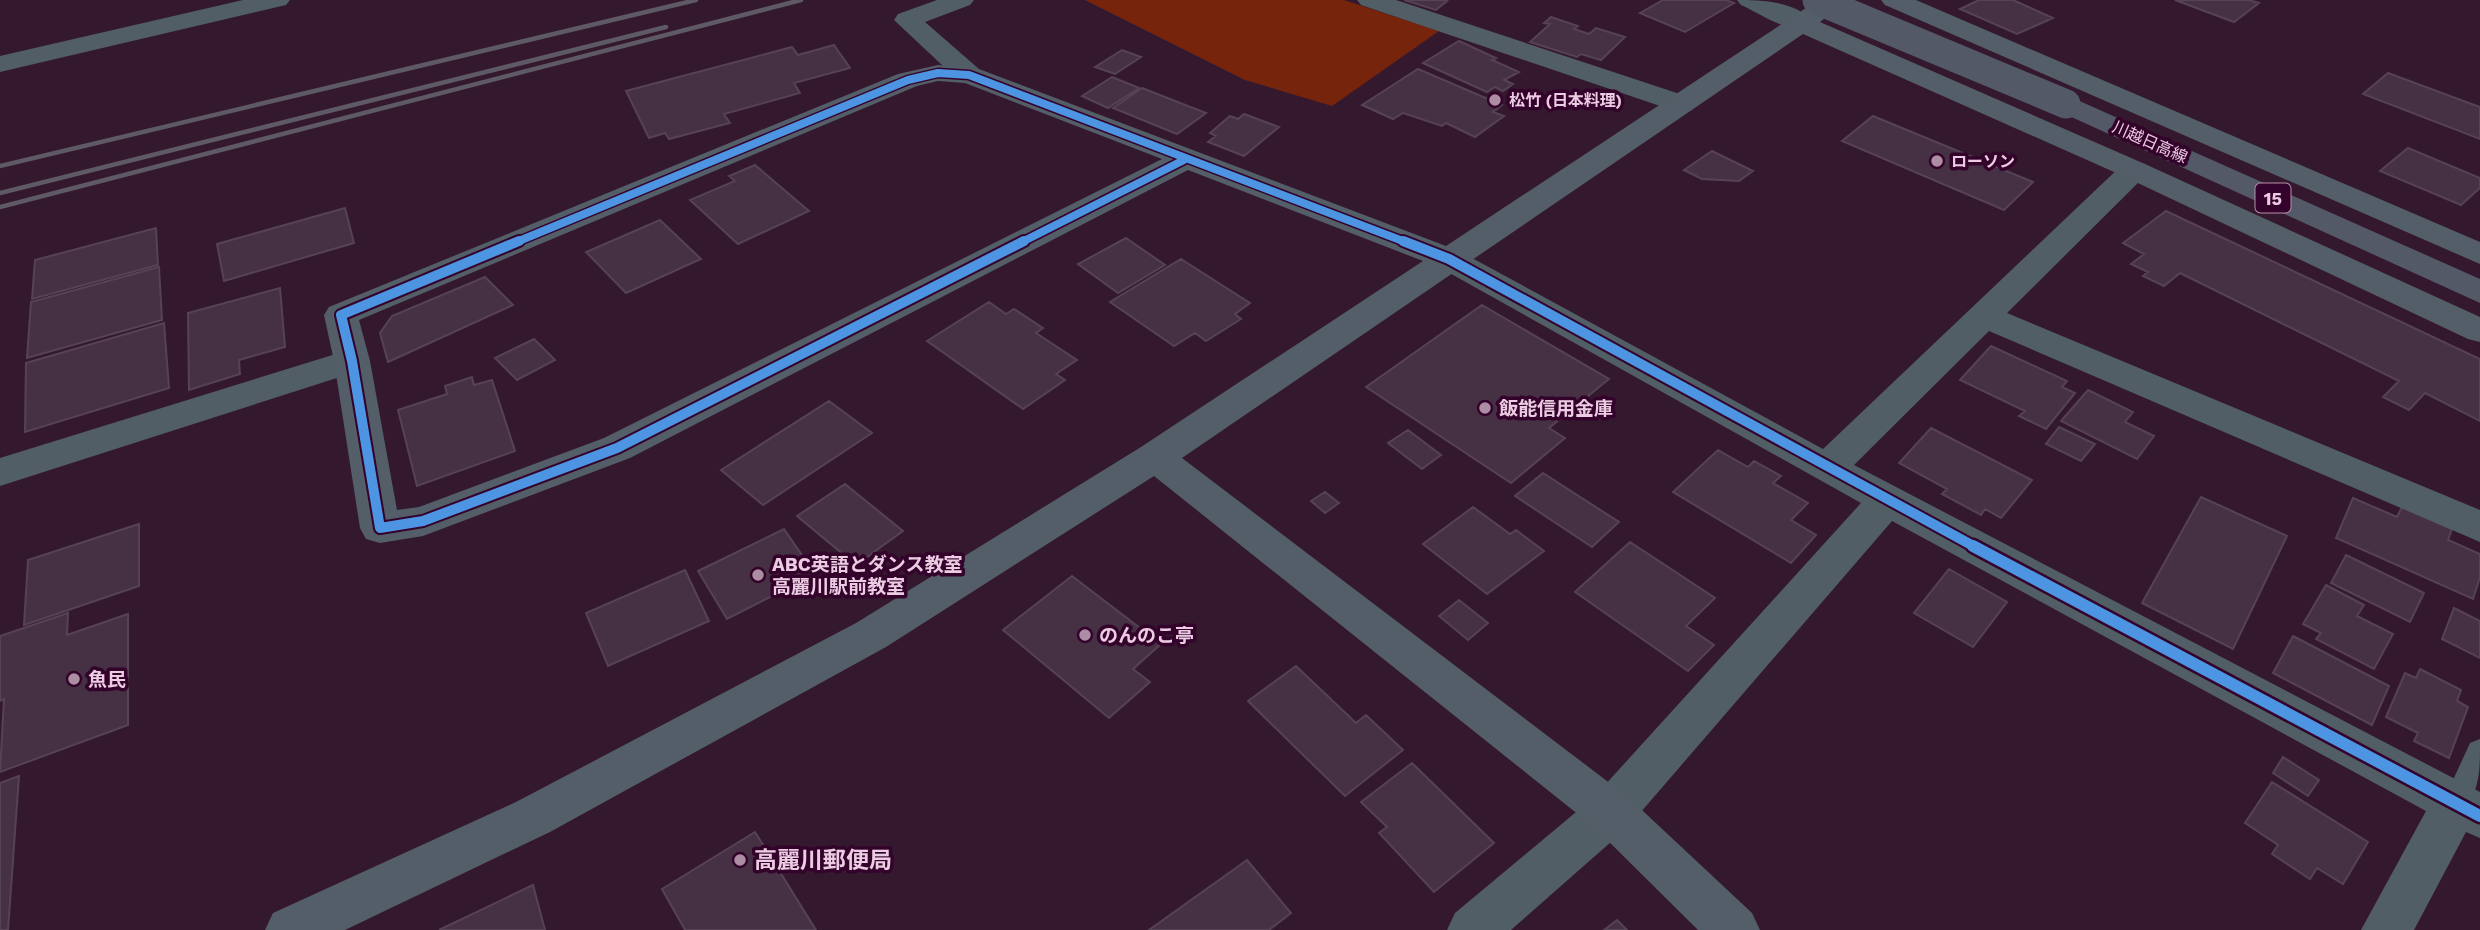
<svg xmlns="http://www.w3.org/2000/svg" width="2480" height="930" font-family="'Work Sans','Noto Sans JP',sans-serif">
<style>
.green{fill:#77240c}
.building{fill:#463144;stroke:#564255;stroke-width:2}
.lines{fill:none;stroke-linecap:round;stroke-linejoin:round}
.lane{fill:#515e65;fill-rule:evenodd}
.street{fill:#515e65;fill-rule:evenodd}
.secondary{fill:#535e68;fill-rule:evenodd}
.primary{fill:#535967;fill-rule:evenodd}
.rail{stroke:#5d5965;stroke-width:4.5}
.primary-bridge{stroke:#535967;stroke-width:29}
.cycleway-far2-casing{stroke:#34032b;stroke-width:11}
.cycleway-far1-casing{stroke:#34032b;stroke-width:14}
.cycleway-casing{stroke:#34032b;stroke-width:17}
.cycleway-far2{stroke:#4d94e3;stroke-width:8}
.cycleway-far1{stroke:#4d94e3;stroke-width:10}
.cycleway{stroke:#4d94e3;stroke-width:12}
.poi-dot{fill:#ac8da3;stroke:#34032b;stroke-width:2.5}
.labels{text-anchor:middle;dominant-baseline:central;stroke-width:7;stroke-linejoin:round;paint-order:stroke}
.far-poi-label{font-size:16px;font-weight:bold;fill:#eccce2;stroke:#34032b;text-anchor:start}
.far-street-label{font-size:16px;fill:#eccce2;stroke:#34032b}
.shield{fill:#34032b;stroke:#b590ab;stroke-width:2}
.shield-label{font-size:18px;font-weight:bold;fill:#eccce2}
.poi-label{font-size:19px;font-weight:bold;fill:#eccce2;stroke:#34032b;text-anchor:start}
.near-poi-label{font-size:23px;font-weight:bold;fill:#eccce2;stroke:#34032b;text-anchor:start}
</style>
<rect width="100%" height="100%" fill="#34182e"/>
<!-- green -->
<path class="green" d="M 1085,0 L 1344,0 L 1439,31 L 1332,106 L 1245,80 Z"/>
<!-- building -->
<path class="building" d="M 1404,0 L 1443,0 L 1447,1 L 1436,10 Z
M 1663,0 L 1726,0 L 1734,3 L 1685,32 L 1640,13 Z
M 1979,0 L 2013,0 L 2053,18 L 2017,34 L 1960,9 Z
M 2175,0 L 2249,0 L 2259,3 L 2234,22 Z
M 1551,17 L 1578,26 L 1574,29 L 1589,34 L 1596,28 L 1625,37 L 1601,60 L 1581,54 L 1577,57 L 1530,42 L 1550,24 L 1544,23 Z
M 1459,41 L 1496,58 L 1492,60 L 1519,72 L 1504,80 L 1513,84 L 1503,91 L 1495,87 L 1487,92 L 1423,63 Z
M 834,45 L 850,68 L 794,83 L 800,93 L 724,114 L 730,123 L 669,139 L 665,133 L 649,138 L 626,91 L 792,47 L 798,55 Z
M 1122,50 L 1141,57 L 1115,74 L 1095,67 Z
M 1418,69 L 1502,105 L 1493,112 L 1504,116 L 1475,137 L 1446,123 L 1442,126 L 1403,113 L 1393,119 L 1362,105 Z
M 2388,73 L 2480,107 L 2480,139 L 2363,94 Z
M 1112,77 L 1139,88 L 1108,108 L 1082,96 Z
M 1142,88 L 1206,113 L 1177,134 L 1113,108 Z
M 1244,114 L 1279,127 L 1244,156 L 1208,142 L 1216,136 L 1210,133 L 1230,116 L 1238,119 Z
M 1873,116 L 2033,182 L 2004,210 L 1842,141 Z
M 2408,148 L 2480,178 L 2480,188 L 2461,205 L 2380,171 Z
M 1712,151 L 1753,171 L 1739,181 L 1702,179 L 1684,170 Z
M 755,165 L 809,211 L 738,244 L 690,200 L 735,181 L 729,176 Z
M 345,208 L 354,243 L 224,281 L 217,244 Z
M 2166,211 L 2480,359 L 2480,421 L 2425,393 L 2409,410 L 2383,397 L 2399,381 L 2180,273 L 2164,286 L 2143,276 L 2148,272 L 2131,264 L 2144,254 L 2123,243 Z
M 660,220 L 701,259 L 626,293 L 586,252 Z
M 156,228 L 158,265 L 32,299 L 35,260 Z
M 1126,238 L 1165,265 L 1118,293 L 1078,264 Z
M 1181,259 L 1250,303 L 1235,314 L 1241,319 L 1206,341 L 1195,333 L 1174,346 L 1110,302 Z
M 159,267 L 162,320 L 27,358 L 31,302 Z
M 485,277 L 513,305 L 388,362 L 380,333 L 392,316 Z
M 280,288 L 285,347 L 239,360 L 240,374 L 189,390 L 188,313 Z
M 989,302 L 1006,314 L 1014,309 L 1043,328 L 1036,333 L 1077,360 L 1056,374 L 1065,380 L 1023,409 L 927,341 Z
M 1482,305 L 1609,379 L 1549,428 L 1565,438 L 1511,483 L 1366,387 Z
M 164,323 L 169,388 L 25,432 L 26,363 Z
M 534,339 L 555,360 L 517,380 L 495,358 Z
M 1991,346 L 2067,381 L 2062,387 L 2075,393 L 2046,429 L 2019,416 L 2025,411 L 1960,380 Z
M 472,377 L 474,385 L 492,380 L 515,451 L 417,486 L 398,410 L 447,394 L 445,386 Z
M 2088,390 L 2133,412 L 2125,422 L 2154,436 L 2137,459 L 2061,421 Z
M 829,401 L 872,433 L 763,505 L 721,470 Z
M 2059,427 L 2095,444 L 2081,461 L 2046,444 Z
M 1931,428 L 2032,480 L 2001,518 L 1985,509 L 1981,515 L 1942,494 L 1947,489 L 1899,463 Z
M 1408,430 L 1441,455 L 1422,469 L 1388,443 Z
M 1718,450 L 1748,467 L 1754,461 L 1781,476 L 1773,483 L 1808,503 L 1791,520 L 1816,535 L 1791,563 L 1673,492 Z
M 1543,473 L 1619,522 L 1592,547 L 1515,496 Z
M 845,484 L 903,531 L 856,565 L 797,516 Z
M 1325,492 L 1339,503 L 1325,513 L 1311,501 Z
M 2201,497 L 2287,536 L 2233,649 L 2142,603 Z
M 2353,498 L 2397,517 L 2402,507 L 2452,529 L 2448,540 L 2480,554 L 2480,577 L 2473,599 L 2336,538 Z
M 1473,507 L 1510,534 L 1516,530 L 1544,551 L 1487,594 L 1423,544 Z
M 139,524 L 139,586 L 24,625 L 28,560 Z
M 784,529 L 815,574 L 727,619 L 698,571 Z
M 1630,542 L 1715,598 L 1686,626 L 1714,645 L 1688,671 L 1575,592 Z
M 2346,555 L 2424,593 L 2410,622 L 2331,583 Z
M 1949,569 L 2007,602 L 1973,647 L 1914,613 Z
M 685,570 L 709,621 L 608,666 L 586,613 Z
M 1072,576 L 1161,644 L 1133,669 L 1150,682 L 1109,718 L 1003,630 Z
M 2326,585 L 2364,605 L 2357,616 L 2393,634 L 2374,669 L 2316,639 L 2321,633 L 2303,624 Z
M 1459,600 L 1488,623 L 1468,640 L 1439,616 Z
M 2454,608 L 2480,621 L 2480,658 L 2442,639 Z
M 68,613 L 67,635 L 128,614 L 128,725 L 0,772 L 4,699 L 0,701 L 0,636 Z
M 2293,636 L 2389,686 L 2372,725 L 2273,673 Z
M 1296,666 L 1356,723 L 1366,715 L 1403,750 L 1345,796 L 1248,701 Z
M 2420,669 L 2461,690 L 2457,701 L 2468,707 L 2449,758 L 2414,741 L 2418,733 L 2386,717 L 2405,673 L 2416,678 Z
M 2283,757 L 2319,780 L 2308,796 L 2273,773 Z
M 1412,763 L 1494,843 L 1434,892 L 1379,833 L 1387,827 L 1361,802 Z
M 19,776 L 8,930 L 0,930 L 0,783 Z
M 2272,782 L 2368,842 L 2343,884 L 2317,868 L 2310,879 L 2272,854 L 2278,845 L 2245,823 Z
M 755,832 L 816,930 L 685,930 L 662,889 Z
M 1247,860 L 1291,913 L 1269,930 L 1149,930 Z
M 533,885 L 545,930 L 439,930 Z
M 1617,920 L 1627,930 L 1604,930 Z"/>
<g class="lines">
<!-- lane -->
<path class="lane" d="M 2480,739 C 2480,774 2480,781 2466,813 L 2456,817 L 2446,813 L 2442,804 L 2470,743 Z"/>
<!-- street -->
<path class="street" d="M 243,0 L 290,0 L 286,5 L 0,72 L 0,56 Z
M 937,0 L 974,0 L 970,5 L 925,22 L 979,69 L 983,75 L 979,81 L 969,83 L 959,81 L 894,20 L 898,14 Z
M 1357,0 L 1396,0 L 1692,98 L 1696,104 L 1692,110 L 1682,113 L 1672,110 L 1361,5 Z
M 1737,0 C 1760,0 1798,1 1812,22 L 1808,28 C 1787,33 1761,14 1741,5 Z
M 2134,161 L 2145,164 L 2149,170 L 2145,176 L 2007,313 L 2480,510 L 2480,542 L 1989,331 L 1854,465 L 2480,792 L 2480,838 L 2466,832 L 2414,930 L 2361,930 L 2426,811 L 1892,521 L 1628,827 L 1511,930 L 1447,930 L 1455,913 L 1594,797 L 1861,503 L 1437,266 L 1433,259 L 1437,252 L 1449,249 L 1461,252 L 1823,449 L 2123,164 Z
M 352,349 L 365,353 L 370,361 L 365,369 L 0,486 L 0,458 Z"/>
<!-- secondary -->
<path class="secondary" d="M 1818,0 L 1848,0 L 1820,22 L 2145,164 L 2480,317 L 2480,342 L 2468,339 L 2123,176 L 1803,34 L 1182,458 L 1628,797 L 1752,913 L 1760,930 L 1698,930 L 1594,827 L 1154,476 L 886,647 L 550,832 L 345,930 L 265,930 L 273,913 L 516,802 L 856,623 L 1141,447 L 1423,261 L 1188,170 L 630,458 L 423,536 L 380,543 L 366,539 L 360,528 L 334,361 L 324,315 L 329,307 L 898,74 L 938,65 L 979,69 L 1446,246 ZM 938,81 L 965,83 L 1162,159 L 604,438 L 419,507 L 397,510 L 370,361 L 359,320 L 917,86 Z
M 1881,0 L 1916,0 L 2480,242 L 2480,264 L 1885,5 Z"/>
<!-- primary -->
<path class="primary" d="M 2066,95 L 2480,279 L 2480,303 L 2056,110 L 2052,104 L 2056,98 Z"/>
<!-- rail -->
<path class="rail" d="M 0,166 L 696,0
M 0,193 L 666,27
M 0,207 L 801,0"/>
<!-- primary-bridge -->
<path class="primary-bridge" d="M 1817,0 L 2066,104"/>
<defs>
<path id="cycleway-far2" d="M 514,243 L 908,80 L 938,73 L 969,75 L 1408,243
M 1020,243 L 1184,160"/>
<path id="cycleway-far1" d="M 519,241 L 341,315 L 352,361 L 380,528 L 423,521 L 617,448 L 1024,241
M 1403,241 L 1449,259 L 1977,548"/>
<path id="cycleway" d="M 1973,546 L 2480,816"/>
</defs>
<!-- cycleway-far2 casing -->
<use href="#cycleway-far2" class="cycleway-far2-casing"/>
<!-- cycleway-far1 casing -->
<use href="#cycleway-far1" class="cycleway-far1-casing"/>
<!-- cycleway casing -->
<use href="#cycleway" class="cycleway-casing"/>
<!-- cycleway-far2 -->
<use href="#cycleway-far2" class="cycleway-far2"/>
<!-- cycleway-far1 -->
<use href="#cycleway-far1" class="cycleway-far1"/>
<!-- cycleway -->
<use href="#cycleway" class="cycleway"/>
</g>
<!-- markers -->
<g class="poi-dot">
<circle cx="1495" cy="100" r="7"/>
<circle cx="1937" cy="161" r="7"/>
<circle cx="1485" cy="408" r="7"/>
<circle cx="758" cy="575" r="7"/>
<circle cx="1085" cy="635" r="7"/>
<circle cx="74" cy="679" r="7"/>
<circle cx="740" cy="860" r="7"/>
</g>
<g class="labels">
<!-- far-poi labels -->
<g class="far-poi-label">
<text x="1509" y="100">松竹 (日本料理)</text>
<text x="1951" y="161">ローソン</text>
</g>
<!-- far-street labels -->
<g class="far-street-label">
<text transform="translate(2150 142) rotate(24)">川越日高線</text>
</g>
<!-- shield labels -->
<rect class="shield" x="2255.5" y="183.5" width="35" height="29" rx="5"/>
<g class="shield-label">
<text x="2273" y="198">15</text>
</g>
<!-- poi labels -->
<g class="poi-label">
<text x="1499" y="408">飯能信用金庫</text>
<text x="772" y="564">ABC英語とダンス教室<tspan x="772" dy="22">高麗川駅前教室</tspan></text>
<text x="1099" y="635">のんのこ亭</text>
<text x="88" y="679">魚民</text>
</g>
<!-- near-poi labels -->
<g class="near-poi-label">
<text x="754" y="860">高麗川郵便局</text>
</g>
</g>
</svg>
